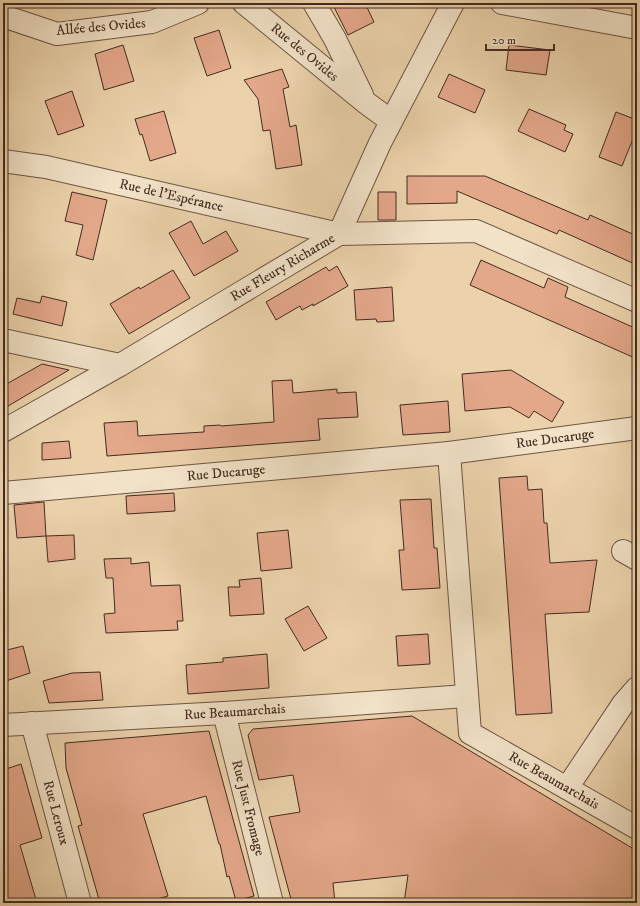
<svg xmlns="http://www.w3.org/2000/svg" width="640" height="906" font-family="'IM FELL DW Pica',serif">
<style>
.building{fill:#e3a78a;stroke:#442b21}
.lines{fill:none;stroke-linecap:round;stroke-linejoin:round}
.minor-casing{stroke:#6e5544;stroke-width:24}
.minor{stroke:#f2e2c8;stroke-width:22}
.labels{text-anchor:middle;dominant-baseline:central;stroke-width:4;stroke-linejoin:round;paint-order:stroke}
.street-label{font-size:14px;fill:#442b21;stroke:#f2e2c8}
</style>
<rect width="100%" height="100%" fill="#ebd2ab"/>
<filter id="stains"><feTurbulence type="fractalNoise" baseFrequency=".005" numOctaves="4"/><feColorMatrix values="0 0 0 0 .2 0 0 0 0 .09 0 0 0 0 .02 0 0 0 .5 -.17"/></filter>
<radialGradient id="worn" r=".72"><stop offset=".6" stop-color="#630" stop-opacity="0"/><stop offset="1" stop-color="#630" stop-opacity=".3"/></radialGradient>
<!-- building -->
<path class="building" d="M 332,3 L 365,3 L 374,22 L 348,35 Z
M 219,30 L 231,68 L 207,76 L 194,38 Z
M 123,45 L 134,81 L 104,90 L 95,54 Z
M 509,45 L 550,50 L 546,75 L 506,70 Z
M 282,69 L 289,87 L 283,89 L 290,127 L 296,125 L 302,165 L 276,169 L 270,130 L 263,131 L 258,99 L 244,80 Z
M 449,74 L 485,90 L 475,113 L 438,97 Z
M 72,91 L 84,126 L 58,135 L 45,101 Z
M 529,109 L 566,125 L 564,130 L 573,134 L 565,152 L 518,131 Z
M 164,111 L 176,153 L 150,161 L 142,134 L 140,135 L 135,119 Z
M 616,112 L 637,120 L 637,129 L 622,166 L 599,157 Z
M 407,176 L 485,176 L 588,220 L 590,215 L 637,236 L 637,265 L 559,230 L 557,234 L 457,191 L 457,203 L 407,204 Z
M 72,192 L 107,200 L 93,260 L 76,255 L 83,225 L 65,221 Z
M 378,192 L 396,192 L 396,220 L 378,220 Z
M 191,221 L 203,244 L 226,231 L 238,251 L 194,276 L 169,233 Z
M 481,260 L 544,288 L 548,278 L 568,287 L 565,297 L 637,329 L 637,359 L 470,285 Z
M 337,266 L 348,286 L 313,306 L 313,304 L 302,310 L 300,306 L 276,320 L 266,302 L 326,267 L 329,271 Z
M 173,270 L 190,298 L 129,334 L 110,304 L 139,287 L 140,289 Z
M 392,287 L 394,321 L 377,322 L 376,319 L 356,320 L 354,290 Z
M 42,296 L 67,302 L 62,326 L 13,314 L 17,298 L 40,303 Z
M 42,364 L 69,370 L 3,409 L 3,386 Z
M 511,370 L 564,402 L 552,422 L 534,411 L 529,418 L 510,407 L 465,411 L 462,374 Z
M 292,380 L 293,393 L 337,389 L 337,393 L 356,392 L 358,417 L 318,419 L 320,440 L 107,456 L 104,423 L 137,421 L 138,436 L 204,432 L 204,426 L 220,425 L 221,426 L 274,422 L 272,381 Z
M 448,401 L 450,432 L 403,435 L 400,405 Z
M 69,441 L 71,458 L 42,460 L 42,443 Z
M 527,476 L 528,490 L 542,489 L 544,523 L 547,523 L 550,563 L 597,560 L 589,612 L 545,614 L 552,713 L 516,715 L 499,478 Z
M 174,493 L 175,511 L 127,514 L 126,496 Z
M 431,499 L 434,548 L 437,548 L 440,588 L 402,590 L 399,550 L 404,550 L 400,500 Z
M 44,502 L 46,536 L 17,538 L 14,505 Z
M 288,530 L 292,568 L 261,571 L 257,533 Z
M 74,535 L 75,559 L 48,562 L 46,536 Z
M 131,558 L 131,564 L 149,562 L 151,586 L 180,585 L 183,621 L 177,621 L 178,630 L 106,633 L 104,614 L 115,613 L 113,578 L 106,578 L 104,559 Z
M 261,578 L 264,614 L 230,616 L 228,587 L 240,587 L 239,580 Z
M 308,606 L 327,638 L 304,651 L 285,619 Z
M 428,634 L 430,664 L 398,666 L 396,636 Z
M 23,646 L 30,673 L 3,682 L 3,651 Z
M 267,654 L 269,688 L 188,694 L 186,665 L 223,662 L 223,658 Z
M 100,672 L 103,700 L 49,703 L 43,681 L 72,673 Z
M 412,716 L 637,851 L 637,903 L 404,903 L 408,875 L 333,883 L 335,903 L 292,903 L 269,817 L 300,812 L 293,775 L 259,780 L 248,735 L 253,729 Z
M 209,731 L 254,896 L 236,901 L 229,876 L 227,877 L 220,844 L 219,844 L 206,796 L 143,814 L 168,896 L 144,903 L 100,903 L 78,826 L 82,825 L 66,768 L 65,743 Z
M 21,764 L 42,838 L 20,845 L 37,903 L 3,903 L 3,770 Z"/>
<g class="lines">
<defs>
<g id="minor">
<path id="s1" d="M 244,3 L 365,102 L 391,121"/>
<path d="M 314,3 L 335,39 L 362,95"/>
<path d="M 502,3 L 637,28"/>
<path d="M 3,16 L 57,34 L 152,22 L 198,3"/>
<path id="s2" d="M 3,161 L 46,167 L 339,234 L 476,231 L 637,301"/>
<path d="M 3,340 L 120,365"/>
<path id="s3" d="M 3,431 L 120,365 L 339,234 L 380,143 L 453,3"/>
<path id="s4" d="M 449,453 L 637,428"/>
<path id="s5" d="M 3,493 L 449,453 L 470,733 L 637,828"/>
<path d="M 623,551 L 637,559"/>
<path id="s6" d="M 224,713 L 272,903"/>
<path id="s7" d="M 32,723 L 80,903"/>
<path id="s8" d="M 3,725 L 224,713 L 466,696"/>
<path d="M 567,788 L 623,704 L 637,688"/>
</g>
</defs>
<!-- minor casing -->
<use href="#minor" class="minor-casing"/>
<!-- minor -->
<use href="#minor" class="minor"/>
</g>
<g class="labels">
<!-- street labels -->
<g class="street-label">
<text transform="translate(101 27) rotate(-5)">Allée des Ovides</text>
<text stroke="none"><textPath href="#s1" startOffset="78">Rue des Ovides</textPath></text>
<text stroke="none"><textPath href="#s2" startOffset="172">Rue de l’Espérance</textPath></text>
<text stroke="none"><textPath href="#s3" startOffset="324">Rue Fleury Richarme</textPath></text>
<text stroke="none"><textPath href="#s4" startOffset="107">Rue Ducaruge</textPath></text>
<text stroke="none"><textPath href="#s5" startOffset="224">Rue Ducaruge</textPath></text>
<text stroke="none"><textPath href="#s8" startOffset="232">Rue Beaumarchais</textPath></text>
<text stroke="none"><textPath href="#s5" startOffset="825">Rue Beaumarchais</textPath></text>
<text stroke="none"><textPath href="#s6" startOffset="98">Rue Just Fromage</textPath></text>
<text stroke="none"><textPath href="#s7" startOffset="93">Rue Leroux</textPath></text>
</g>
</g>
<!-- margin -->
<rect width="640" height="906" fill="none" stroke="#ebd2ab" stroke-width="16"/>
<rect x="4" y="4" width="632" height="898" fill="none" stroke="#442b21" stroke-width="2"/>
<rect x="8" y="8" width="624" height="890" fill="none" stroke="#442b21"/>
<!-- scale -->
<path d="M486 44v6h68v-6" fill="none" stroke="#442b21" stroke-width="2"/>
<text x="492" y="44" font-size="12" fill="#442b21" stroke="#f2e2c8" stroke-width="3" paint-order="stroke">20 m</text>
<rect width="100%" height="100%" filter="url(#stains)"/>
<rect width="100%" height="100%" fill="url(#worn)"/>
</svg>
